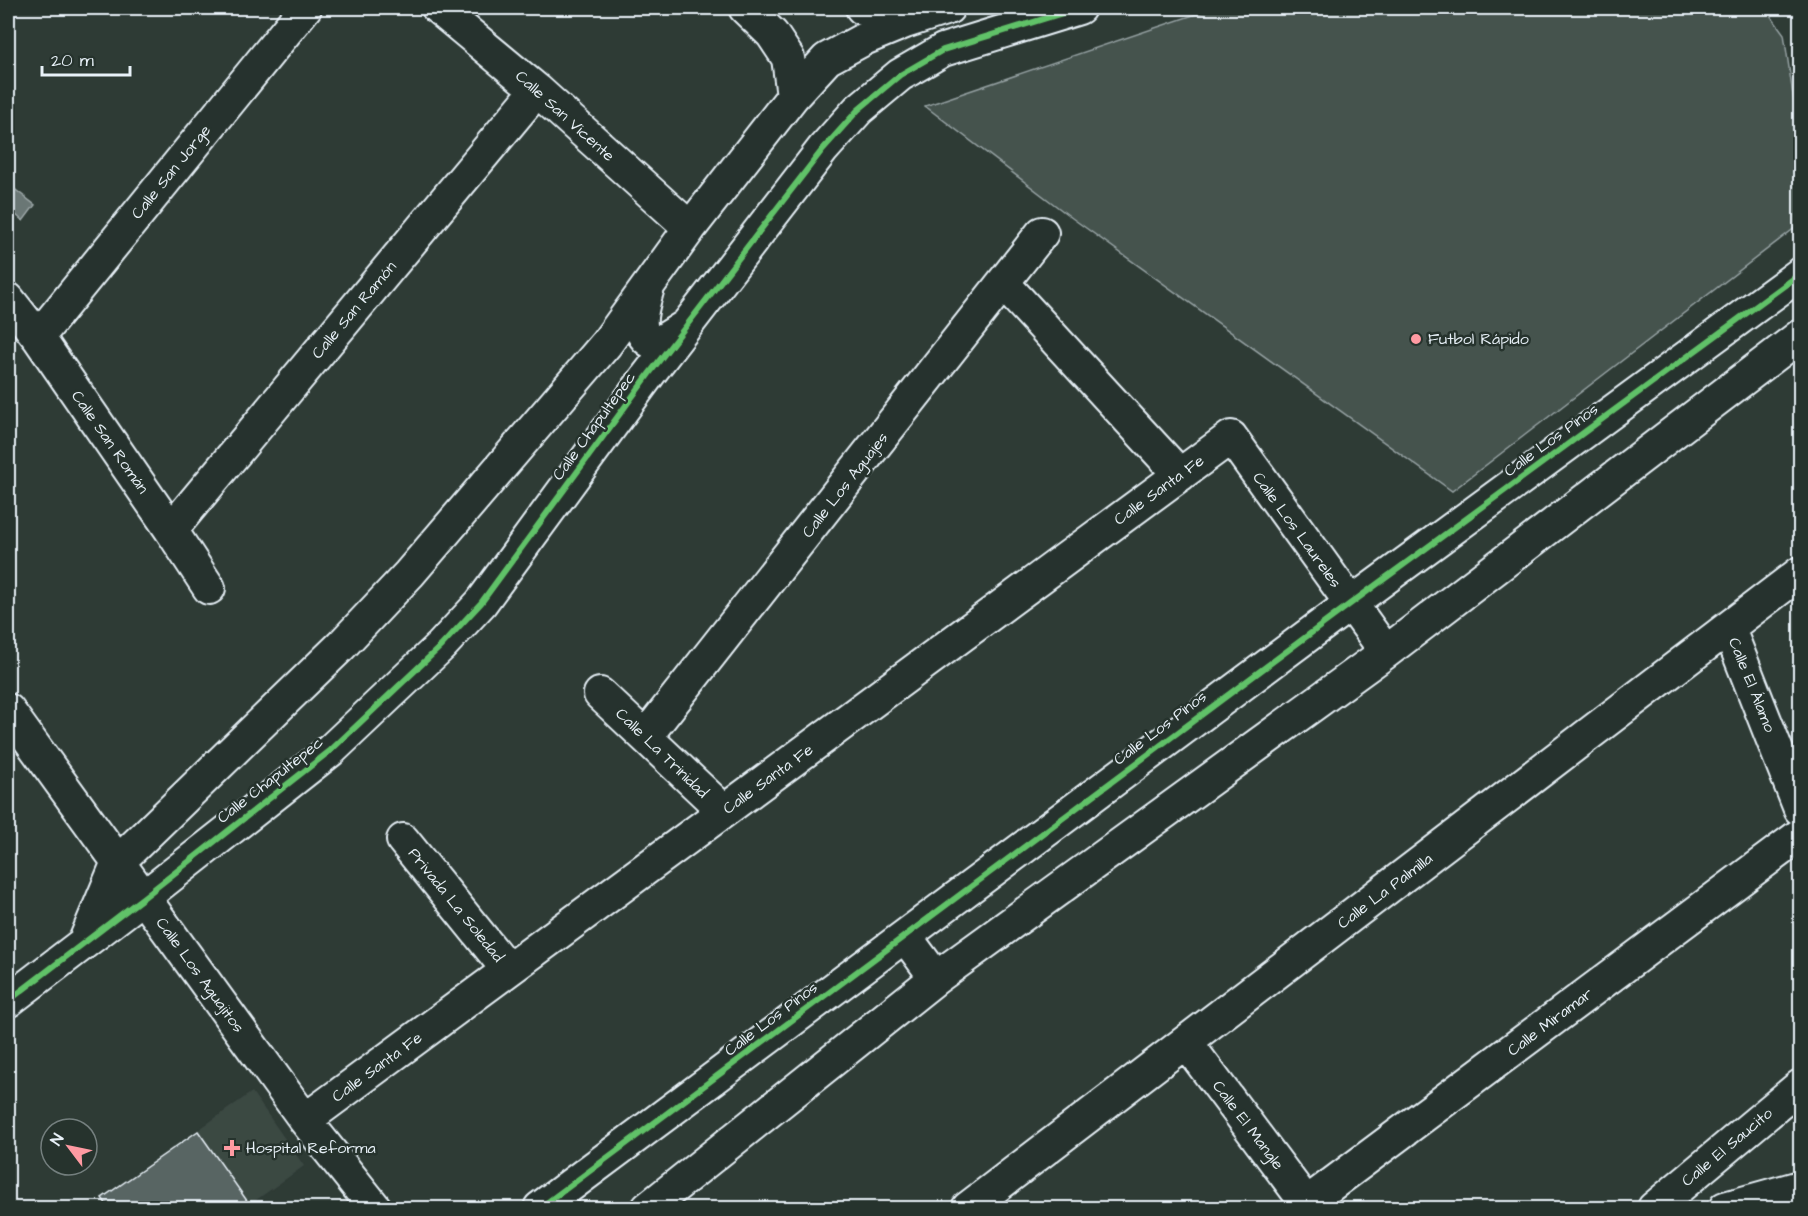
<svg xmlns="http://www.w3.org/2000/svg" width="1808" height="1216" font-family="'Architects Daughter',sans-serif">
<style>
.built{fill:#3b4843}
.green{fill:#45524e;stroke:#96a2a3;stroke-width:1.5}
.water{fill:#6b7775;stroke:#9da8a9;stroke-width:1.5}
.building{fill:#596563;stroke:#e8f1f8;stroke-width:1.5}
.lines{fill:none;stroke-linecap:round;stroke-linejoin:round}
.minor-casing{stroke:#e8f1f8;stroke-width:36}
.minor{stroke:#26332d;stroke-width:32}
.cycleway-casing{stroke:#26332d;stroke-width:10}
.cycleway{stroke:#61c268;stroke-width:6}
.poi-dot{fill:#ff9aa2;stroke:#26332d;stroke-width:2}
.labels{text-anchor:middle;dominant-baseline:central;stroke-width:5;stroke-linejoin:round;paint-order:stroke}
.street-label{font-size:16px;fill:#e8f1f8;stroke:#26332d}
.poi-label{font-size:16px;fill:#e8f1f8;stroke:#26332d;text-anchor:start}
</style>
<rect width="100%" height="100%" fill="#2e3b35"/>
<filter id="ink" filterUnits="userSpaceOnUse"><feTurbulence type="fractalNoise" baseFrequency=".0167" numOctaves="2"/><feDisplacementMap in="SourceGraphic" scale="12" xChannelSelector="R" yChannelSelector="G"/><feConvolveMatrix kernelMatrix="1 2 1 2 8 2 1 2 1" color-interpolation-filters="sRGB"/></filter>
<g filter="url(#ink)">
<!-- built -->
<path class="built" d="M 252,1092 L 304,1166 L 245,1208 L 109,1208 L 102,1198 Z"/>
<!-- green -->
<path class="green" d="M 1214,8 L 1765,8 L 1784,34 L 1800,143 L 1800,224 L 1452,491 L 1072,218 L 925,106 Z"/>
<!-- water -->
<path class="water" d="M 8,184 L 35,205 L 23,221 L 8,208 Z"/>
<!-- building -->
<path class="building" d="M 198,1131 L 250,1205 L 245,1208 L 109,1208 L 102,1198 Z"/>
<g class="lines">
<defs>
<path id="minor" d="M 438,8 L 537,90 L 690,228
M 745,8 L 772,34 L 788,58 L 793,96
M 862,8 L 870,12 L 905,22
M 1004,284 L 1180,475
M 647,291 C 642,308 632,338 657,344 L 684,327
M 8,299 L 38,337 L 171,530 L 209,588
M 38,337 L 305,8
M 171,530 L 537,90
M 1729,629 L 1800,809
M 600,694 L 724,811
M 8,710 L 305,1120 L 375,1208
M 646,736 L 1042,233
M 403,840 L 508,970
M 905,936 L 936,978
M 85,941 L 118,862 L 341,646 L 409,574 L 606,344 L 690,228 L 793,96 L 827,59 L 866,38 L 905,22 L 948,8
M 8,1001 L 144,897 L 331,750 L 441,646 L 481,603 L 649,374 L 823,149 L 858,110 L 900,75 L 943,50 L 1079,8
M 1186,1042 L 1310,1208
M 305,1120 L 1231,437 L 1386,652
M 540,1208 L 1350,604 L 1800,274
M 648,1208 L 936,978 L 1386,652 L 1800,336
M 968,1208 L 1800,573
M 1300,1208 L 1800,835
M 1654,1208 L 1800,1086
M 1725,1208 L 1800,1187"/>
</defs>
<!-- minor casing -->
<use href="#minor" class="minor-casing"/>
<!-- minor -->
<use href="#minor" class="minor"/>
<defs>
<path id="cycleway" d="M 8,1001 L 144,897 L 331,750 L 441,646 L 481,603 L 649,374 L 823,149 L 858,110 L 900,75 L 943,50 L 1079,8
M 540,1208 L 1350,604 L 1800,274"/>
</defs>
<!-- cycleway casing -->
<use href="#cycleway" class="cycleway-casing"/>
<!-- cycleway -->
<use href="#cycleway" class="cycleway"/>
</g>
</g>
<!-- markers -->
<g class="poi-dot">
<circle cx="1416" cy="339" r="6"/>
<path d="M229 1139h6v6h6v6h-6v6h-6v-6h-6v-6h6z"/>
</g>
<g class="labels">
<!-- street labels -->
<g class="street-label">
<text transform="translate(565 116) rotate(42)">Calle San Vicente</text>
<text transform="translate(171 172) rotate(-51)">Calle San Jorge</text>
<text transform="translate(354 310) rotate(-50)">Calle San Ramón</text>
<text transform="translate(594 426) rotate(-54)">Calle Chapultepec</text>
<text transform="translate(1551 440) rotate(-36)">Calle Los Pinos</text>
<text transform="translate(110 442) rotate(55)">Calle San Román</text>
<text transform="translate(845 485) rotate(-52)">Calle Los Aguajes</text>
<text transform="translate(1159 490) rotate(-36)">Calle Santa Fe</text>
<text transform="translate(1297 530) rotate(54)">Calle Los Laureles</text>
<text transform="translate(1752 685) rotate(68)">Calle El Álamo</text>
<text transform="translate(1160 728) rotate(-37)">Calle Los Pinos</text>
<text transform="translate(662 753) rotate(44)">Calle La Trinidad</text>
<text transform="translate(768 779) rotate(-36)">Calle Santa Fe</text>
<text transform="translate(270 780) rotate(-38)">Calle Chapultepec</text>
<text transform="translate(1385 891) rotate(-37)">Calle La Palmilla</text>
<text transform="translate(456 905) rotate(51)">Privada La Soledad</text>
<text transform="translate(200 975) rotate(54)">Calle Los Aguajitos</text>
<text transform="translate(771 1019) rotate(-37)">Calle Los Pinos</text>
<text transform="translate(1550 1022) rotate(-37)">Calle Miramar</text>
<text transform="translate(377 1067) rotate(-36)">Calle Santa Fe</text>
<text transform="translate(1248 1125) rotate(53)">Calle El Mangle</text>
<text transform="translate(1727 1147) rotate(-40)">Calle El Saucito</text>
</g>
<!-- poi labels -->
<g class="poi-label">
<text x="1428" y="339">Futbol Rápido</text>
<text x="246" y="1148">Hospital Reforma</text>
</g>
</g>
<!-- margin -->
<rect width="1808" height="1216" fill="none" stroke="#26332d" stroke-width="30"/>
<rect x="15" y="15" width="1778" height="1186" fill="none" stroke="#e8f1f8" stroke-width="2" filter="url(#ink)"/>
<!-- north arrow -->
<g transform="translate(69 1147) rotate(302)"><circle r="28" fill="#26332d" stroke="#747f7e" stroke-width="1.5"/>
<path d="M0-4.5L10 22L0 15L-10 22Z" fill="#ff9aa2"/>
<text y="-9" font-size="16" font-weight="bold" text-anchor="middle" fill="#e8f1f8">N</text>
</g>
<!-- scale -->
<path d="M42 66v9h88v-9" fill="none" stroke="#e8f1f8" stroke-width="3"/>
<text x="51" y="66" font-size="18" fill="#e8f1f8" stroke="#26332d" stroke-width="4.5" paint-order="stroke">20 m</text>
</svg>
